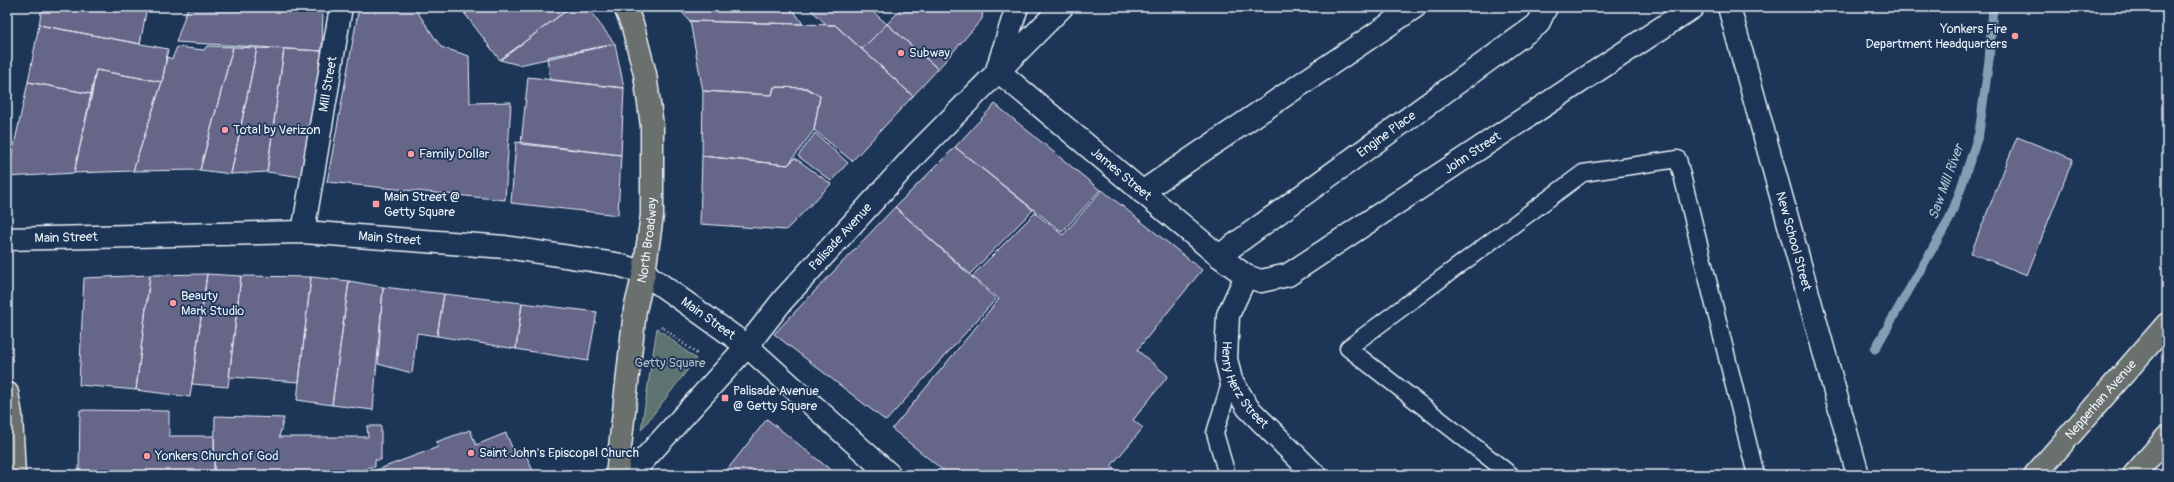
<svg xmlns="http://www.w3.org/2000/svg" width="2174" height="482" font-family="Pangolin,sans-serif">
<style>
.green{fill:#5c736f;stroke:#a2b2b4}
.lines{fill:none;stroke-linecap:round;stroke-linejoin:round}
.stream{stroke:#849fb5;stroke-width:9}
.building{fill:#666689;stroke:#e8f1f8}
.lane-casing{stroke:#e8f1f8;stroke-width:19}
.street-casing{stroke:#e8f1f8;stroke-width:25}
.secondary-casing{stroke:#e8f1f8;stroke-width:25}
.primary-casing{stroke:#e8f1f8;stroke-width:25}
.path{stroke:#e8f1f8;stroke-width:2.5;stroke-dasharray:1 3;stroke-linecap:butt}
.lane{stroke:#1d3557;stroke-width:16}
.street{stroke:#1d3557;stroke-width:22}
.secondary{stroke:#1d3557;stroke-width:22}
.primary{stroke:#6a706d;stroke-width:22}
.poi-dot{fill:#ff9aa2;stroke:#1d3557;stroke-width:1.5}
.labels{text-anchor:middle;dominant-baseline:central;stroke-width:3.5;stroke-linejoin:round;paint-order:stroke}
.poi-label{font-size:13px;fill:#e8f1f8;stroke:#1d3557;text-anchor:start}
.street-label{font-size:13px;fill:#e8f1f8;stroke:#1d3557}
.park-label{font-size:13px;fill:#b0bfc1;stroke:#1d3557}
.water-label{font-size:14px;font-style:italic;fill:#aec1d1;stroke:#1d3557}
</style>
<rect width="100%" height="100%" fill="#1d3557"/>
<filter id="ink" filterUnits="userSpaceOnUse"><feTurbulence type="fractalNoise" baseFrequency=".025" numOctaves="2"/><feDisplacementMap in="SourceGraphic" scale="8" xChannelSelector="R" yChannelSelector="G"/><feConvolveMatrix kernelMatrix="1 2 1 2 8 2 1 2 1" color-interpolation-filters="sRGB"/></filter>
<g filter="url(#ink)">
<!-- green -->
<path class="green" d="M 657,328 L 696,359 L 641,430 Z"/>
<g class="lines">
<!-- stream -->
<path class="stream" d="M 1875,349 L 1949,220 L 1960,191 L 1979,133 L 1989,60 L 1993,7"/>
</g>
<!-- building -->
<path class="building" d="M 42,7 L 147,7 L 140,44 L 39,25 Z
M 188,7 L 323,7 L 322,51 L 176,42 Z
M 359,7 L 414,7 L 441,47 L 469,56 L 470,103 L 511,102 L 505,200 L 327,182 Z
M 459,7 L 474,7 L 465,14 Z
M 474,7 L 571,7 L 500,60 L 465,14 Z
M 571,7 L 587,7 L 615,44 L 519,65 L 500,60 Z
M 677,7 L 791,7 L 803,24 L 690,21 Z
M 808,7 L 867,7 L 887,24 L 862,49 L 835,25 L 827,25 Z
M 899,7 L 983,7 L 982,19 L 938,69 L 887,24 L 901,9 Z
M 690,21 L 835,25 L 913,96 L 852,161 L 814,130 L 820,96 L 806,88 L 774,87 L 772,95 L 703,91 Z
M 887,24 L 938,69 L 913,96 L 862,49 Z
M 39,25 L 168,49 L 162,82 L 96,70 L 92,94 L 28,82 Z
M 615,44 L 624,88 L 550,80 L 547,57 Z
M 207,46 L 233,47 L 200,170 L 133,171 L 162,82 L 167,57 L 172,59 L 177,47 L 204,50 Z
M 233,47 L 257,48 L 231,174 L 200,170 Z
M 257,48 L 284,49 L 267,172 L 231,174 Z
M 284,49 L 322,51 L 302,177 L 267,172 Z
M 96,70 L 162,82 L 133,171 L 74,173 Z
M 528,77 L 624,88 L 621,155 L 521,144 Z
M 28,82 L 92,94 L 74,173 L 7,177 Z
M 774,87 L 806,88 L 820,96 L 814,130 L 788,165 L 702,156 L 703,91 L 772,95 Z
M 995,104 L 1100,190 L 1062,232 L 955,147 Z
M 815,133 L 848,163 L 831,181 L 798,156 Z
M 2017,137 L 2073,159 L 2027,275 L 1971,253 Z
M 516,142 L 621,155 L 618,215 L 511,203 Z
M 955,147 L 1033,210 L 970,274 L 895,207 Z
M 702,156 L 788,165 L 795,158 L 831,184 L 786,230 L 700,224 Z
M 1102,190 L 1202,270 L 1137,350 L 1168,376 L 1133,420 L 1143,428 L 1111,466 L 1123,475 L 949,475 L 892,429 L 999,299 L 972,276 L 1035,213 L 1063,235 Z
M 895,207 L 996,299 L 886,421 L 774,334 Z
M 207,274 L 190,397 L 136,390 L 150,275 Z
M 207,274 L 241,276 L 228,387 L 192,384 Z
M 150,275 L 136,390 L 79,385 L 84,278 Z
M 241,276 L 311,277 L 299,382 L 229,377 Z
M 311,277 L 349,281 L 332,405 L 297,400 Z
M 349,281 L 383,287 L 373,410 L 332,405 Z
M 383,287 L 444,294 L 437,336 L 417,333 L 412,373 L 378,364 Z
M 444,294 L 522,303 L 516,349 L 437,336 Z
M 522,303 L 597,312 L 588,361 L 516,349 Z
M 80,410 L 169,411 L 169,436 L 214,436 L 214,475 L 79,475 Z
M 215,416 L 284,418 L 279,437 L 368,437 L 367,426 L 381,426 L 381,460 L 375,460 L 375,467 L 369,467 L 358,475 L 214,475 Z
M 767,419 L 837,475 L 723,475 Z
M 470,430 L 476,445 L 506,433 L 513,450 L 526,455 L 533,471 L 531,475 L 363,475 L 438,447 L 436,442 Z"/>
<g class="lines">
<defs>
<path id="lane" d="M 1227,475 L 1215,433 L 1231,380
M 1511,475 L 1348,348 L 1583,173 L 1678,159 L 1756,475"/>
<g id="street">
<path id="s1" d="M 1017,7 L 997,70 L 1219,256 L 1246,276 L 1261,281 L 1288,275 L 1693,7"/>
<path d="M 1142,192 L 1415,7"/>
<path id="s2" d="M 303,232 L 341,7"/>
<path id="s3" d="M 1219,256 L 1538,24 L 1546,7"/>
<path id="s4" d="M 1246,276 L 1228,315 L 1226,359 L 1231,380 L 1248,408 L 1315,475"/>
</g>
<g id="secondary">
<path id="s5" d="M 1729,7 L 1858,475"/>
<path id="s6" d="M 7,239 L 303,232 L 505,247 L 616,264 L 644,273 L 747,346 L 890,475"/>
<path id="s7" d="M 630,475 L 747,346 L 783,300 L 917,153 L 1062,7"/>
</g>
<g id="primary">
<path d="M 7,393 L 11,415 L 14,475"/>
<path id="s8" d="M 617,475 L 635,310 L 644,273 L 652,215 L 652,126 L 645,74 L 633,27 L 625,7"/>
<path id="s9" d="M 2035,475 L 2167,324"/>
<path d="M 2134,475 L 2167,437"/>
</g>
</defs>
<!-- lane casing -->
<use href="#lane" class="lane-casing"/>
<!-- street casing -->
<use href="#street" class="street-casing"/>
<!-- secondary casing -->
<use href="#secondary" class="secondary-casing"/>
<!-- primary casing -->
<use href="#primary" class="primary-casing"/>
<!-- path -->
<path class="path" d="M 661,326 L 697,354"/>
<!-- lane -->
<use href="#lane" class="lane"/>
<!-- street -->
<use href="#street" class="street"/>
<!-- secondary -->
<use href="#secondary" class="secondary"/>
<!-- primary -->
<use href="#primary" class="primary"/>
</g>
</g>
<!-- markers -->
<g class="poi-dot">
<circle cx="2015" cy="36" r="4"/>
<circle cx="901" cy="53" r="4"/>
<circle cx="225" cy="130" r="4"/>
<circle cx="411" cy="154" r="4"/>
<rect x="372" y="200" width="8" height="8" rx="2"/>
<circle cx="173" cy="303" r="4"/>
<rect x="721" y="394" width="8" height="8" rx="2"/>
<circle cx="471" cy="453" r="4"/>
<circle cx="147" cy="456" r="4"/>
</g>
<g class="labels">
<!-- poi labels -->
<g class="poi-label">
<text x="2007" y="29" text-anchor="end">Yonkers Fire<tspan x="2007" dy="15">Department Headquarters</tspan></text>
<text x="909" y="53">Subway</text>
<text x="233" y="130">Total by Verizon</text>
<text x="419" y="154">Family Dollar</text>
<text x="384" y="197">Main Street @<tspan x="384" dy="15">Getty Square</tspan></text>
<text x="181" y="296">Beauty<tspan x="181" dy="15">Mark Studio</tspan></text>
<text x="733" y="391">Palisade Avenue<tspan x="733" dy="15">@ Getty Square</tspan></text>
<text x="479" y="453">Saint John's Episcopal Church</text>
<text x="155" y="456">Yonkers Church of God</text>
</g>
<!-- street labels -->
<g class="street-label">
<text stroke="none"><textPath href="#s2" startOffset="150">Mill Street</textPath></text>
<text stroke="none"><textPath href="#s3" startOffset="207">Engine Place</textPath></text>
<text stroke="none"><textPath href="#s1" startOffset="654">John Street</textPath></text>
<text stroke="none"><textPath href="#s1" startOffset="228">James Street</textPath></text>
<text stroke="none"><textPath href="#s7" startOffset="318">Palisade Avenue</textPath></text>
<text stroke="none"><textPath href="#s6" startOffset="59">Main Street</textPath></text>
<text stroke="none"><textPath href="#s6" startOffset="383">Main Street</textPath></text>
<text stroke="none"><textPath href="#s8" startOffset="237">North Broadway</textPath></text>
<text stroke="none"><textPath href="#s5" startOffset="243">New School Street</textPath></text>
<text stroke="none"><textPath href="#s6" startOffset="719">Main Street</textPath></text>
<text stroke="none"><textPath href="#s4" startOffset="118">Henry Herz Street</textPath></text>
<text stroke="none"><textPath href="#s9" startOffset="100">Nepperhan Avenue</textPath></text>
</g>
<!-- park labels -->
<g class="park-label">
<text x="670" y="363">Getty Square</text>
</g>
<!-- water labels -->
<g class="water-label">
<text transform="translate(1946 182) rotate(-70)">Saw Mill River</text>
</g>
</g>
<!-- margin -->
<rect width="2174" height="482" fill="none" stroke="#1d3557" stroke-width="24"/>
<rect x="12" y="12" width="2150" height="458" fill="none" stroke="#e8f1f8" stroke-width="1.5" filter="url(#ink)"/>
</svg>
